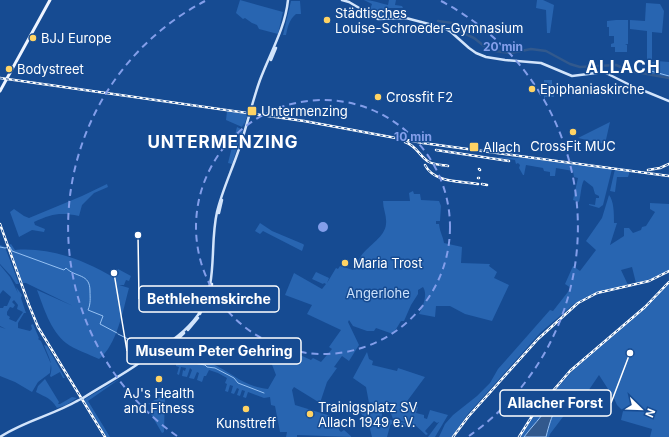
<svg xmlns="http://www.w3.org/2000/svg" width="669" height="437" font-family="Inter,sans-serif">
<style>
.green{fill:#2865b1;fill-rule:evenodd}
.water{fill:#32598d;stroke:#96c1f3}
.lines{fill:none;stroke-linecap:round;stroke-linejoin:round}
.stream{stroke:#96c1f3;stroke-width:1}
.river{stroke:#32598d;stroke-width:2.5}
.secondary{stroke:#d2e4fb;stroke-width:2.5}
.primary{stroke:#eef4ff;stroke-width:3}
.rail-casing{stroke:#fff;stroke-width:2.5}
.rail{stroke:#164b92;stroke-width:1;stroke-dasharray:3;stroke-linecap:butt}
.secondary-bridge{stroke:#d2e4fb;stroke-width:2.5}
.ring{fill:none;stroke:#839eea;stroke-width:2;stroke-dasharray:7 5}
.poi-dot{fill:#ffd364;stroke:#164b92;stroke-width:1.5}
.labels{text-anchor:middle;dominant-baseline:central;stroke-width:3;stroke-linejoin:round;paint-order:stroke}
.poi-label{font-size:13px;fill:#fff;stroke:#164b92;text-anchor:start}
.park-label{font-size:13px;fill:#cbe1fc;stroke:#164b92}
.district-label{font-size:17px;font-weight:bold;letter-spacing:1px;fill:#fff;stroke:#164b92}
.centre{fill:#839eea;stroke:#164b92;stroke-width:2}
.ring-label{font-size:12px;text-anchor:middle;font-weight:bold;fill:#839eea;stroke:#164b92;stroke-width:3;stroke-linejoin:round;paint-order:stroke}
.leader{fill:none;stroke:#fff;stroke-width:1.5}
.callout-dot{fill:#fff;stroke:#164b92;stroke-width:1.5}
.callout{fill:#164b92;stroke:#fff;stroke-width:1.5}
.callout-label{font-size:14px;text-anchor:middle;font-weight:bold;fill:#fff}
</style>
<rect width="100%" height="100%" fill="#164b92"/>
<!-- green -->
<path class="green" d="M 240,0 L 283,12 L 278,34 L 259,29 L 257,25 L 252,23 L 245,18 L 243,19 L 236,13 Z
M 364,0 C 372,0 380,3 388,5 L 389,0 L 396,0 L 395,5 L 402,6 L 403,8 L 387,8 L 384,18 L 378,18 L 369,12 L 372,4 Z
M 537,0 L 543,0 L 554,5 L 550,33 L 547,33 L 546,10 L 536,8 Z
M 291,1 L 300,1 L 301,14 L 296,14 C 289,20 288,26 286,35 L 283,35 Z
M 646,3 L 660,4 L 664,11 L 662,33 L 652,32 L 652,61 L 647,63 L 647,31 L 630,29 L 630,20 L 645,21 Z
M 616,20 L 628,20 L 628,44 L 625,44 L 627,45 L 627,52 L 615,52 L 615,47 L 611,47 L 611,44 L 614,43 L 614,36 L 609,36 L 609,27 L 607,27 L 607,21 Z
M 657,61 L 669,62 L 669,78 L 650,74 L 649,63 Z
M 544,80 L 552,80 L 552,84 L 554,85 L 554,97 L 545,97 L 544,101 Z
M 227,111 L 248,114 L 243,128 L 244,123 L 242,127 L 226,120 Z
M 610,122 L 605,144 L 578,138 Z
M 237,127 L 243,130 L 232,164 L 228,163 Z
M 495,157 L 524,158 L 612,169 L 603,205 L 599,208 L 589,205 L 589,204 L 595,205 L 596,198 L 599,198 L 599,196 L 595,194 L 593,187 L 584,180 C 581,185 581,195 579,202 L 573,200 L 578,178 L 574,177 L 573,171 L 556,168 L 555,176 L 550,176 L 550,172 L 544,171 L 543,168 L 526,165 L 524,175 L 523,175 L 519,168 L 520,165 L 518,163 L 516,164 L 515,160 Z
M 615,169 L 630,171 L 628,177 L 617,177 L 615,192 L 610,191 Z
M 107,184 L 108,187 L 94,193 L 82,205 L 79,216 C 59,212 52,214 34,222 L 35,225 L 45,229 L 44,232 L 32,230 L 19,237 L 10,212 L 14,209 L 24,216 L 29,218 L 82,196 Z
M 413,191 L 414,194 L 420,194 L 421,200 L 439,201 L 441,206 L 440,221 L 436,221 L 436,224 L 439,224 C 440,233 443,236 444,243 L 462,247 L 461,263 L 490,264 L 489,266 L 497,272 L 494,278 L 509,285 L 492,321 L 465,314 L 450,306 L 436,306 L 435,317 L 419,314 C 423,307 428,294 423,287 L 418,290 L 418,294 L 411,305 L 404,321 L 401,321 L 393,334 L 376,328 L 374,331 L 367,331 L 353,326 L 349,320 L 348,322 L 359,345 L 349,361 L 342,356 L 334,367 L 337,368 L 327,382 L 320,403 L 294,387 L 292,390 L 295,405 L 331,416 L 336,425 L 339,428 L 339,430 L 341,432 L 344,430 L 352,437 L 297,435 L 297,437 L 286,437 L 287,432 L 280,432 L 275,406 L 271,405 L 270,397 L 264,398 L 248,392 L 246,398 L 243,397 L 245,391 L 242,390 L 240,396 L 237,395 L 239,389 L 237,388 L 234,394 L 231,393 L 233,386 L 230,385 L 228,392 L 225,391 L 227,384 L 225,383 L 227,378 L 218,373 L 209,370 L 206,376 L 204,376 L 202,382 L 197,380 L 199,373 L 197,372 L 194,379 L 189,378 L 192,370 L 190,368 L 187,377 L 182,376 L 183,370 L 185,371 L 186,368 L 181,367 L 179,375 L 177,374 L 179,367 L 176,366 L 176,361 L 169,358 L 164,362 L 160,357 L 160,354 L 170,348 L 178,352 L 194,357 L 192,355 L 198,346 L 200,347 L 195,357 L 199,359 L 198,358 L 203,349 L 205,350 L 201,360 L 210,364 L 211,363 C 233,373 242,386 268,389 L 276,375 L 271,362 L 278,345 L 311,360 L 313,358 L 321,362 L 332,349 L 329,347 L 341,330 L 307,314 L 312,305 L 285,295 L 294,273 L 322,289 L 326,284 L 324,283 L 323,284 L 312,279 L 316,272 L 329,278 L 327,283 L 336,268 L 338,269 L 340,266 L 353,270 C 356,265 358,260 361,256 C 369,245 385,237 386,224 C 387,216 383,209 383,201 L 410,201 L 409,193 Z
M 609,195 C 614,201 614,214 614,223 L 617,223 L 610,245 L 624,236 L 624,228 L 629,228 L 633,233 L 641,230 L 642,227 L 646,226 L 655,212 L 650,209 L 650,203 L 669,204 L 669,270 L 658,277 L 636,283 L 632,267 L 621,270 L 628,285 L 597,293 L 574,304 L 540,333 L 467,415 L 452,437 L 439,437 L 445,424 L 453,415 L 477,396 L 490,383 L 498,369 L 550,310 L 553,311 L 571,288 L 565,284 L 573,266 L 580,271 L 596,250 L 586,241 L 602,218 Z
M 260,223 L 272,231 L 303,244 L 304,245 L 302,251 L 263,231 L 260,234 L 255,231 Z
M 11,244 L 15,250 C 50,247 84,260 113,277 L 118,269 L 131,276 L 129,281 L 126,280 L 124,285 L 119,285 L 129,288 C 123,310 117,345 99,359 C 89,354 75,350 66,343 C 50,330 44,308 37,290 L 73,306 L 26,283 L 21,283 L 9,245 Z
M 0,245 L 5,247 L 19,284 L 16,284 L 11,276 L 0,264 Z
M 0,265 L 10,277 L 18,293 L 16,287 L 22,295 L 21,298 L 26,313 L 24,313 L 18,323 L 18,328 L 30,331 L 32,329 L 31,325 L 33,324 L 39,338 L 38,339 L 41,341 L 51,364 L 50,373 L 38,382 L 32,392 L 15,382 L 0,376 L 0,327 L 6,329 L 0,326 L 0,308 L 3,308 L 4,306 L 7,306 L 11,297 L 3,290 L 0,294 ZM 14,300 L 18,305 L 17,309 L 23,312 L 16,322 L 9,319 L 10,317 L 7,315 L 7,312 L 10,307 L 13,308 L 15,305 L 12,302 Z
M 669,283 L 669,437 L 650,437 L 652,429 L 621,420 L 623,411 L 617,405 L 613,396 L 606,394 L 608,389 L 599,375 L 580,403 L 569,409 L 550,434 L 549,437 L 546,437 C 548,426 551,418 556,408 L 549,405 C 542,417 532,426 524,437 L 520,437 L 530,418 L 577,366 L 646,307 Z
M 44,345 L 47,346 L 65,378 L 63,378 L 60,372 L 51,377 L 50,376 C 54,364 48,356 44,345 Z
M 367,352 L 369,359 L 373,361 L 372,365 L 397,371 L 398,368 L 425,377 L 405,404 L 418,407 L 416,413 L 424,415 L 424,418 L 427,419 L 430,410 L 448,415 L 435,437 L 428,437 L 439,422 L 437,423 L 434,421 L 425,431 L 428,434 L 426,435 L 414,424 L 393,419 L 390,411 L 394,406 L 390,402 L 386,407 L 382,404 L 379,407 L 382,414 L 381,421 L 387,422 L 388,419 L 410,424 L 415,427 L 414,428 L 391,424 L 390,426 L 387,437 L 372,437 L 367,417 L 365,419 L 360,412 L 369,403 L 366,387 L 353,378 Z
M 121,378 L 88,401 L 110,437 L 106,437 L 83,400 Z
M 45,379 L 59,402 L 58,404 L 60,404 L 72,397 L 77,398 L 66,405 L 57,408 C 51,398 47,398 36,392 L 38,386 Z
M 165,394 L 164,432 L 162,433 L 149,411 L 154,408 L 152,405 L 148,404 Z"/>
<!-- water -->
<path class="water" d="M 549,405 L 556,408 C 551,418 549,425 546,437 L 524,437 C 532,426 542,417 549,405 Z"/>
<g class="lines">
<!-- stream -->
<path class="stream" d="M 655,72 L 657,70 L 659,73
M 649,74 L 651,71 L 669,76
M 0,247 L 5,248 L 10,247 L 12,251 L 64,270 L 66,268 C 76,278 90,273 90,291 C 90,298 91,303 88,310 L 103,316 L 100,324 L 117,333
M 118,334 L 132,341
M 134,342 L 152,353
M 159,355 L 174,353 L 177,356 L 180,355 L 181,357 L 187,358 L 194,363 L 205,365 L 207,367 L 215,368 L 234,378 L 238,383 L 264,393"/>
<!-- river -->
<path class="river" d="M 438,21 L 452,23 L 459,31 L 474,38 L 484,46 L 495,51 L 511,53 L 531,49 L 546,51 L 570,64 L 580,67 L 616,65 L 630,71 L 669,78"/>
<!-- secondary -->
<path class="secondary" d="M 342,0 L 349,2 L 378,19 L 406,18 L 444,28 L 451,32 L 469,48 L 476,53 L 486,57 L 505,60 L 541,63 L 572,76 L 604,72 L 630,85 L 669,101
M 271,60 L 276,48
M 219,213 L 222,200
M 200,314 L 211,291 L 212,284
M 188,330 L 198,318
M 165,349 L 176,341 L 184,333
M 150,358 L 161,352
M 83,398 C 103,385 123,375 142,361 C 162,347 183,336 198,315 C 219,284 209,247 217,212 C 222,191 232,170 239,149 C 247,126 252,102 260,80 C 270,53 285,29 288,0
M 0,437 C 24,421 53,415 77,401"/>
<!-- primary -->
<path class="primary" d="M 0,91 L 50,0"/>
<defs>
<path id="rail" d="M 0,78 L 304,121 L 423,143 L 669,176
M 405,142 C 417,146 419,156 429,162 C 435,165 442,165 448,166
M 436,150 L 509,161
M 425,165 C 434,183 460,181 478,184
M 479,169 L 480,170
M 648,170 L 660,168 L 669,164
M 478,178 L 479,178
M 482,184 L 487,185
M 0,224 L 29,305 L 38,327 L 105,437
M 453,437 L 468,417 L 538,339 L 578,303 L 597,293 L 649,281 L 669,271
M 519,437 L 534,413 L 570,371 L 645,307 L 669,282"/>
</defs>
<!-- rail casing -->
<use href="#rail" class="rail-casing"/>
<!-- rail -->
<use href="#rail" class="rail"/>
<!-- secondary-bridge -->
<path class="secondary-bridge" d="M 77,401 L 83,398"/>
</g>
<!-- distance rings -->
<g class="ring">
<circle cx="323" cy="227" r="127"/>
<path d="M177 436A255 255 0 0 1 205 1M441 1A255 255 0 0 1 469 436"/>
</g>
<!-- markers -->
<g class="poi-dot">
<circle cx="327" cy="20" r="4"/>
<circle cx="33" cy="38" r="4"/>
<circle cx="9" cy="69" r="4"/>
<circle cx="532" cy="89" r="4"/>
<circle cx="378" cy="97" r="4"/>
<rect x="247" y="106" width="10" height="10" rx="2"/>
<circle cx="573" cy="132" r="4"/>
<rect x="469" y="142" width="10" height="10" rx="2"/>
<circle cx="345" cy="263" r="4"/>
<circle cx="159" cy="379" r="4"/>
<circle cx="246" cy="409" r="4"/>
<circle cx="310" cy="414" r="4"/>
</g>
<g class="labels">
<!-- poi labels -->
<g class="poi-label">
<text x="335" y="13">Städtisches<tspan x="335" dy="15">Louise-Schroeder-Gymnasium</tspan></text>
<text x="41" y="38">BJJ Europe</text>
<text x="17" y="69">Bodystreet</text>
<text x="540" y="89">Epiphaniaskirche</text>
<text x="386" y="97">Crossfit F2</text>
<text x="261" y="111">Untermenzing</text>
<text x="573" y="146" text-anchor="middle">CrossFit MUC</text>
<text x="483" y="147">Allach</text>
<text x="353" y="263">Maria Trost</text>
<text x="159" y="393" text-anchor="middle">AJ's Health<tspan x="159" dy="15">and Fitness</tspan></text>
<text x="318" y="407">Trainigsplatz SV<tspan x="318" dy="15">Allach 1949 e.V.</tspan></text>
<text x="246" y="423" text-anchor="middle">Kunsttreff</text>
</g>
<!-- park labels -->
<g class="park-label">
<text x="378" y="293">Angerlohe</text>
</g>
<!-- district labels -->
<g class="district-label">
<text x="623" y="67">ALLACH</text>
<text x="223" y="142">UNTERMENZING</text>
</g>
</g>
<circle cx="323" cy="227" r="6" class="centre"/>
<g class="ring-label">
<text x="503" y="51">20 min</text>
<text x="413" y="141">10 min</text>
</g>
<!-- callouts -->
<path class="leader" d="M138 235L139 299M114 273L127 351M630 353L611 403"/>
<g class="callout-dot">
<circle cx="138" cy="235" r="4"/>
<circle cx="114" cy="273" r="4"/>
<circle cx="630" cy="353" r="4"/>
</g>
<g class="callout">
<rect x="139" y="286" width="140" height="26" rx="4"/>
<rect x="127" y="338" width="174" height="26" rx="4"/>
<rect x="500" y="390" width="111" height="26" rx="4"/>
</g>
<g class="callout-label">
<text x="209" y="304">Bethlehemskirche</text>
<text x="214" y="356">Museum Peter Gehring</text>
<text x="555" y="408">Allacher Forst</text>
</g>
<!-- north arrow -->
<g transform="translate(641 409) rotate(113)" stroke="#164b92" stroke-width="3" paint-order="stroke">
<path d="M0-3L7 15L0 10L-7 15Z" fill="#ffffff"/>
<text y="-6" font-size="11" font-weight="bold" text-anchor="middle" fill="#ffffff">N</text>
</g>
</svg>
